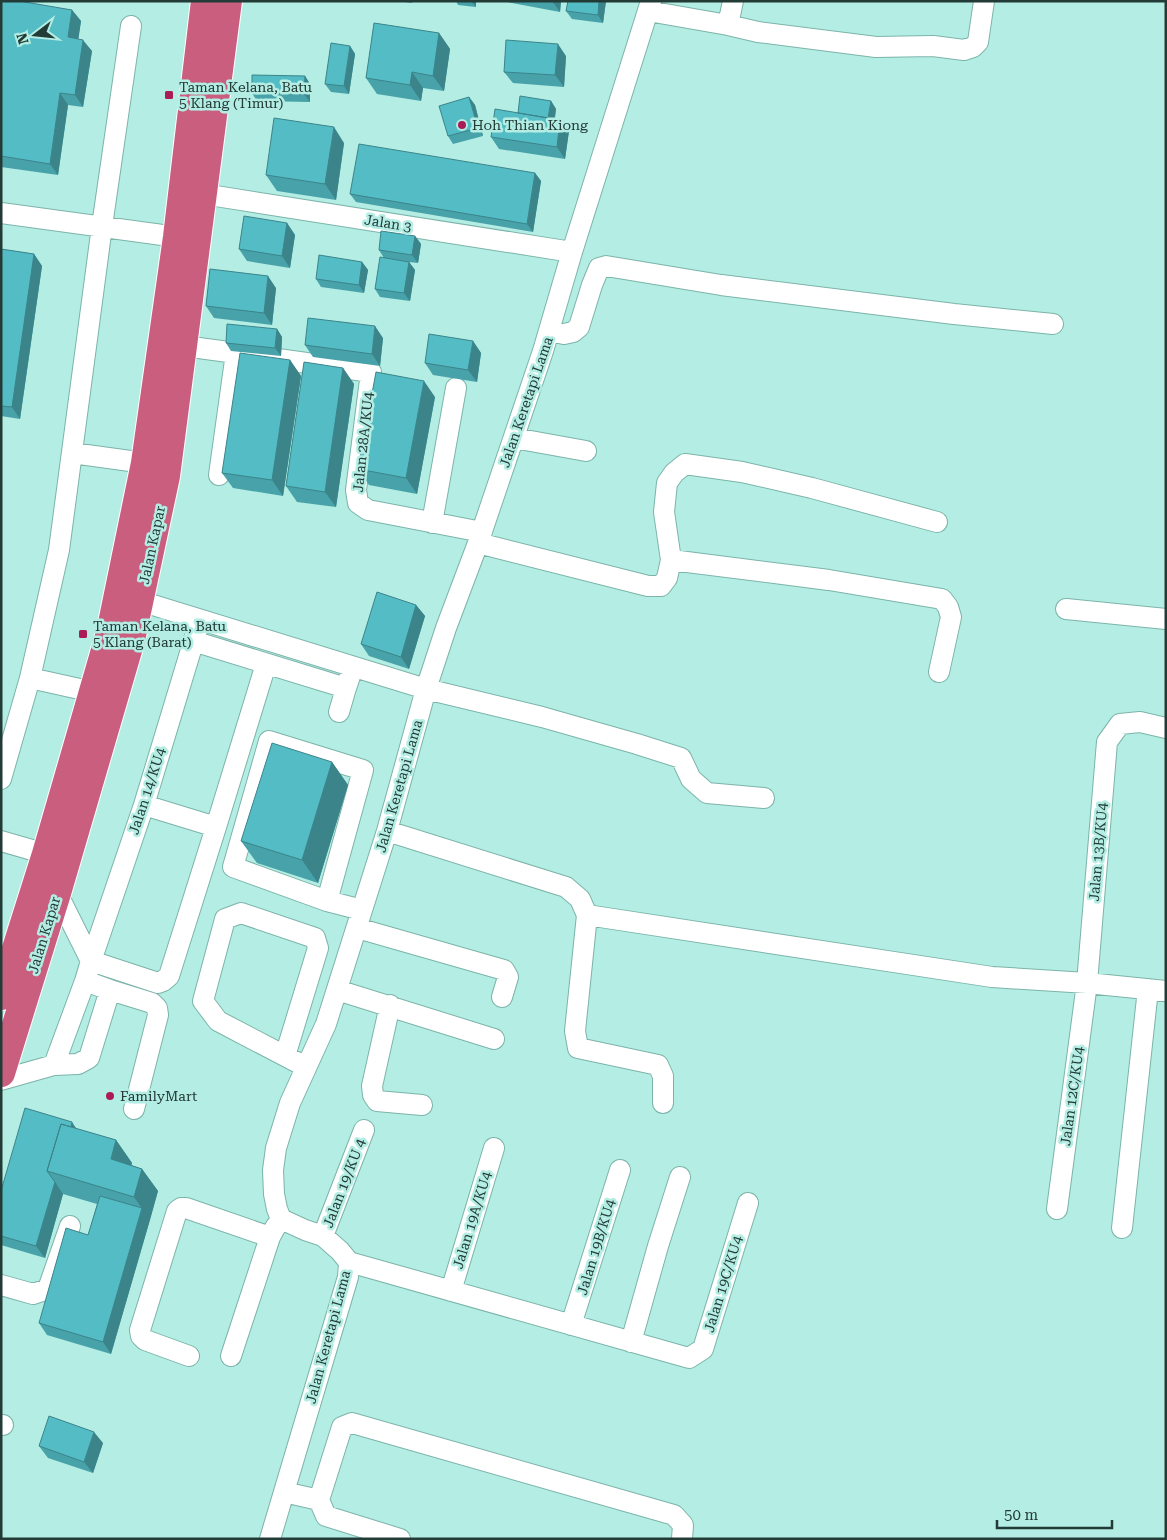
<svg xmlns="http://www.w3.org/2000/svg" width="1167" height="1540" font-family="'Roboto Serif',serif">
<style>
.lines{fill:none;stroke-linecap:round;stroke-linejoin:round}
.minor-casing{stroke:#7cb4aa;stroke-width:22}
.highway-casing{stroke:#fff;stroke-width:30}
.minor{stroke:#fff;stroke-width:20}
.highway{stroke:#c95e7f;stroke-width:28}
.wall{fill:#48a2a9}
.shaded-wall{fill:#3b848a}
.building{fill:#54bcc5;stroke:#3b848a}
.poi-dot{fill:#ab1c57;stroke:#b3ede3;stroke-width:2}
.labels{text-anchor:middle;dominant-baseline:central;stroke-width:5;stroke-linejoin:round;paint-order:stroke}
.poi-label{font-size:14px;fill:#233b37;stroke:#b3ede3;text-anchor:start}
.street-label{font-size:14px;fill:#233b37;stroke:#b3ede3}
</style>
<rect width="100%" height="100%" fill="#b3ede3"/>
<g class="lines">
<defs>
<path id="minor" d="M 648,11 L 728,25 L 758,32 L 876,47 L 933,46 L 964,50 L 973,47 L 978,42 L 984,1
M 728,25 L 733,1
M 203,194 L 572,252
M 1,213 L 177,237
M 550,331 L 564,334 L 573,332 L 579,327 L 592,285 L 599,268 L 606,266 L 721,285 L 954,314 L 1053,324
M 184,346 L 236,353 L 219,475
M 236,353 L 371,372 L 356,490 L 358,503 L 368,510 L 482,532
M 514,438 L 586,451
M 72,453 L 145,463
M 432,523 L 456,388
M 478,543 L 648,586 L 661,586 L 667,578 L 671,560 L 664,512 L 667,483 L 674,473 L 685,464 L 742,472 L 812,488 L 937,522
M 671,560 L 829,580 L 942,599 L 948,607 L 951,617 L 939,672
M 140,601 L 426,689 L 542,717 L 637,744 L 681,758 L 691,779 L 707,793 L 764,798
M 1066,609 L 1166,619
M 193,641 L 346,688 L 353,667
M 30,678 L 93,692
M 339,712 L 346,688
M 1,779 L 30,678 L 59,550 L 102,226 L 131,26
M 144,805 L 216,827
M 387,831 L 566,887 L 580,899 L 587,915 L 992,977 L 1087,983 L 1166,991
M 1,841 L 46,854
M 57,893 L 91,961 L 158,983 L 163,981 L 169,976 L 216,827 L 266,664
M 327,901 L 363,770 L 269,741 L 233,867 L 327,901 L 362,910
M 587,915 L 575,1031 L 578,1048 L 658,1065 L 663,1076 L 663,1103
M 357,928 L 504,970 L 508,977 L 502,997
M 110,990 L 152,1003 L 157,1008 L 158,1015 L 134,1109
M 337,990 L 494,1039
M 390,1005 L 372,1086 L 373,1095 L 377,1101 L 422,1105
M 285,1056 L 318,948 L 315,938 L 241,913 L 225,919 L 203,1001 L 218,1021 L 306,1067
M 54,1065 L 85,981 L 91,961 L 144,805 L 200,620
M 1,1080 L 54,1065 L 78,1064 L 89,1058 L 110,990 L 85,981
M 1057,1209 L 1087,983 L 1107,742 L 1120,724 L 1140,722 L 1166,728
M 1122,1228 L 1148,989
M 323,1236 L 364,1130
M 349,1262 L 689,1358 L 703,1349 L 748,1203
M 1,1285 L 33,1294 L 48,1289 L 70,1226
M 451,1291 L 494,1148
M 571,1325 L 620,1170
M 631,1342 L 658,1246 L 680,1177
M 189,1356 L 145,1340 L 141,1336 L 140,1330 L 177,1211 L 181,1208 L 186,1208 L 270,1237
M 231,1356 L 270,1237 L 276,1226
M 1,1425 L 3,1425
M 284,1492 L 319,1500
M 270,1539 L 348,1277 L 349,1262 L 340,1251 L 323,1236 L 305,1230 L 281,1219 L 277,1209 L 274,1194 L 273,1170 L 276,1148 L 290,1103 L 326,1024 L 387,831 L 426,689 L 446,628 L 478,543 L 543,351 L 572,252 L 651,1
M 400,1539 L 326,1516 L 319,1500 L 342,1427 L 352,1423 L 674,1515 L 683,1525 L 682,1539"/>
<path id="highway" d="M 1,996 L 46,854 L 110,633 L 145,463 L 177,237 L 205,1
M 1,1073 L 57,893 L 131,640 L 166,476 L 228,1"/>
</defs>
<!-- minor casing -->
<use href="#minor" class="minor-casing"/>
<!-- highway casing -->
<use href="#highway" class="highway-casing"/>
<!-- minor -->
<use href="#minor" class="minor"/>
<!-- highway -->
<use href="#highway" class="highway"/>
</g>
<!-- wall -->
<path class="wall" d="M 1,1 L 72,10 L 81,21 L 78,39 L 92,51 L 83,107 L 68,105 L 58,175 L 1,167 Z
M 398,1 L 412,1 L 412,3 Z
M 456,1 L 476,1 L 476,7 L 458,5 Z
M 502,1 L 561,1 L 560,12 Z
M 568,1 L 606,1 L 603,23 L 572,19 L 566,11 Z
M 439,33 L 450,49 L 444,91 L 423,88 L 421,101 L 377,94 L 366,78 Z
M 350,46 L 355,54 L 349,94 L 331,92 L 325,84 Z
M 566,56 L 564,87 L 513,83 L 504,72 Z
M 305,76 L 310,84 L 310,102 L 257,101 L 252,93 Z
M 469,97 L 475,105 L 483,136 L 453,144 L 448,136 Z
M 551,101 L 556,109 L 555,119 L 560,120 L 569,131 L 565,159 L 499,149 L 491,137 L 518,113 Z
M 344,143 L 336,200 L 277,191 L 266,175 Z
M 535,173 L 541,181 L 533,232 L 356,202 L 350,194 Z
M 287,223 L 295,235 L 290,268 L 247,261 L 239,249 Z
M 415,236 L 421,244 L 418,263 L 409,262 L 415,270 L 410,301 L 380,297 L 375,289 L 384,258 L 379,250 Z
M 1,249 L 34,254 L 42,266 L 20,419 L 1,416 Z
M 362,262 L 368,270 L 364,293 L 321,287 L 316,279 Z
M 276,288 L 272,325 L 214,318 L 206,306 Z
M 277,329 L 282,337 L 281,356 L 231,351 L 226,343 Z
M 383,338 L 380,366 L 313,357 L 305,345 Z
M 473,341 L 481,353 L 477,382 L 433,375 L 425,363 Z
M 290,360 L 301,376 L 283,496 L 233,488 L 222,473 Z
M 343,368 L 354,384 L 336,507 L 297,502 L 286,486 Z
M 435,397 L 417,494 L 369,485 L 358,469 Z
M 416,605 L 425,616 L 409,669 L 369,656 L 361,644 Z
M 332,762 L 348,785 L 318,883 L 257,863 L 241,841 Z
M 77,1129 L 116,1140 L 132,1163 L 131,1165 L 142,1169 L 158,1191 L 111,1354 L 47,1335 L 39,1323 L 88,1235 L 97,1204 L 63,1194 L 45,1258 L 1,1245 L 1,1191 Z
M 103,1443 L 93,1473 L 48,1458 L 39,1446 Z"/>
<!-- shaded-wall -->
<path class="shaded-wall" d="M 471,1 L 476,1 L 476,7 Z
M 552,1 L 561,1 L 560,12 Z
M 599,1 L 606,1 L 603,23 L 598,15 Z
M 72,10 L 81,21 L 77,49 L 68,37 Z
M 439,33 L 450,49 L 444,91 L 433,76 Z
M 83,40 L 92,51 L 83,107 L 75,95 Z
M 558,44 L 566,56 L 564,87 L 555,75 Z
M 350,46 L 355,54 L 349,94 L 344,86 Z
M 412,72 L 423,88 L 421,101 L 410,85 Z
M 305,76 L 310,84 L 310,102 L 304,94 Z
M 60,93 L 68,105 L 58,175 L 50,164 Z
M 469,97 L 475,105 L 483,136 L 478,128 Z
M 551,101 L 556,109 L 553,127 L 548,119 Z
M 560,120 L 569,131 L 565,159 L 557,147 Z
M 334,127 L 344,143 L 336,200 L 325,184 Z
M 535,173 L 541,181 L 533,232 L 527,224 Z
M 287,223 L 295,235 L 290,268 L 282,256 Z
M 415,236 L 421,244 L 418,263 L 412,255 Z
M 34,254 L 42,266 L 20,419 L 12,407 Z
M 362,262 L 368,270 L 364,293 L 359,285 Z
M 409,262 L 415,270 L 410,301 L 404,293 Z
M 268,276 L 276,288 L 272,325 L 264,313 Z
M 375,326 L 383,338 L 380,366 L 372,354 Z
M 277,329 L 282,337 L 281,356 L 275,348 Z
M 473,341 L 481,353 L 477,382 L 468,370 Z
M 290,360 L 301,376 L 283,496 L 272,480 Z
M 343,368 L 354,384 L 336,507 L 325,492 Z
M 424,381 L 435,397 L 417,494 L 406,478 Z
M 416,605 L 425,616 L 409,669 L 401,657 Z
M 332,762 L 348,785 L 318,883 L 302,860 Z
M 72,1122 L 80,1134 L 57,1174 Z
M 116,1140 L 132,1163 L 127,1182 L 111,1159 Z
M 142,1169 L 158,1191 L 150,1220 L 134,1197 Z
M 55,1182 L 63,1194 L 45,1258 L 36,1246 Z
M 142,1208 L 150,1220 L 111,1354 L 103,1342 Z
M 94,1432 L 103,1443 L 93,1473 L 84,1462 Z"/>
<!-- building -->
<path class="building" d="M 1,1 L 19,1 L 72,10 L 68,37 L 83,40 L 75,95 L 60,93 L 50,164 L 1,156 Z
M 568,1 L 599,1 L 598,15 L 566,11 Z
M 374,23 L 439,33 L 433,76 L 412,72 L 410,85 L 366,78 Z
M 506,40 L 558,44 L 555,75 L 504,72 Z
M 331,43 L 350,46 L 344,86 L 325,84 Z
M 252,75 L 305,76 L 304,94 L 252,93 Z
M 520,96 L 551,101 L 548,118 L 518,113 Z
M 469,97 L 478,128 L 448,136 L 439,106 Z
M 495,109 L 560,120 L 557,147 L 491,137 Z
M 274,118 L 334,127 L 325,184 L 266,175 Z
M 359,144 L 535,173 L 527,224 L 350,194 Z
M 244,216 L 287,223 L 282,256 L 239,249 Z
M 381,231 L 415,236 L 412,255 L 379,250 Z
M 1,249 L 34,254 L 12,407 L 1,406 Z
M 319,255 L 362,262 L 359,285 L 316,279 Z
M 380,257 L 409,262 L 404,293 L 375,289 Z
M 210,269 L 268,276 L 264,313 L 206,306 Z
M 308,318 L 375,326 L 372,354 L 305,345 Z
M 227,324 L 277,329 L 275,348 L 226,343 Z
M 429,334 L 473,341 L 468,370 L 425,363 Z
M 240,353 L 290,360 L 272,480 L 222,473 Z
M 304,362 L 343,368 L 325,492 L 286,486 Z
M 376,372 L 424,381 L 406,478 L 358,469 Z
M 377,592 L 416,605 L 401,657 L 361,644 Z
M 272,743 L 332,762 L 302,860 L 241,841 Z
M 25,1108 L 72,1122 L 71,1127 L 61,1124 L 47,1171 L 55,1182 L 36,1246 L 1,1236 L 1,1191 Z
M 61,1124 L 116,1140 L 111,1159 L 142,1169 L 134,1197 L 47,1171 Z
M 100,1196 L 142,1208 L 103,1342 L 39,1323 L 66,1228 L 88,1235 Z
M 49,1416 L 94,1432 L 84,1462 L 39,1446 Z"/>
<!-- markers -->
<g class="poi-dot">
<rect x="164" y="90" width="10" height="10" rx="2.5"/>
<circle cx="462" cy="125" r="5"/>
<rect x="78" y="629" width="10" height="10" rx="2.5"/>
<circle cx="110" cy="1096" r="5"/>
</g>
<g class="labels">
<!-- poi labels -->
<g class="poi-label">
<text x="179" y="87">Taman Kelana, Batu<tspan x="179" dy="16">5 Klang (Timur)</tspan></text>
<text x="472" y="125">Hoh Thian Kiong</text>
<text x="93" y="626">Taman Kelana, Batu<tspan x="93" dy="16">5 Klang (Barat)</tspan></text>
<text x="120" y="1096">FamilyMart</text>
</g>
<!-- street labels -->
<g class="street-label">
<text transform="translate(388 223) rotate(9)">Jalan 3</text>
<text transform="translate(526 402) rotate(-71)">Jalan Keretapi Lama</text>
<text transform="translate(363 442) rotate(-84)">Jalan 28A/KU4</text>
<text transform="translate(152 545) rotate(-78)">Jalan Kapar</text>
<text transform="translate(399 786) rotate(-74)">Jalan Keretapi Lama</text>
<text transform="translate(147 791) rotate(-72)">Jalan 14/KU4</text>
<text transform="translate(1098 852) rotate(-85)">Jalan 13B/KU4</text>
<text transform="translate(44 935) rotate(-73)">Jalan Kapar</text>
<text transform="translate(1072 1096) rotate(-82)">Jalan 12C/KU4</text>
<text transform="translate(344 1183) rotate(-69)">Jalan 19/KU 4</text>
<text transform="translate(472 1220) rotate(-73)">Jalan 19A/KU4</text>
<text transform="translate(596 1247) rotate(-73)">Jalan 19B/KU4</text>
<text transform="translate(723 1284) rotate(-73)">Jalan 19C/KU4</text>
<text transform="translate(328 1337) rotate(-75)">Jalan Keretapi Lama</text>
</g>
</g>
<!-- border -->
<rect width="1167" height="1540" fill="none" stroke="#233b37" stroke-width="5"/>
<!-- north arrow -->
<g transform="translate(35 35) rotate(254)" stroke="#b3ede3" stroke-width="4" paint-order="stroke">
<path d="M0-4L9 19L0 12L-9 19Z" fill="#233b37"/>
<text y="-8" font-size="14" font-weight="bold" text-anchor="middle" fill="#233b37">N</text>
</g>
<!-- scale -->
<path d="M997 1520v8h115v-8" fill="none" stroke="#233b37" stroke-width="2.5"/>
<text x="1004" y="1520" font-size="15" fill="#233b37" stroke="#b3ede3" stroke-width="4" paint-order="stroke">50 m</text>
</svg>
